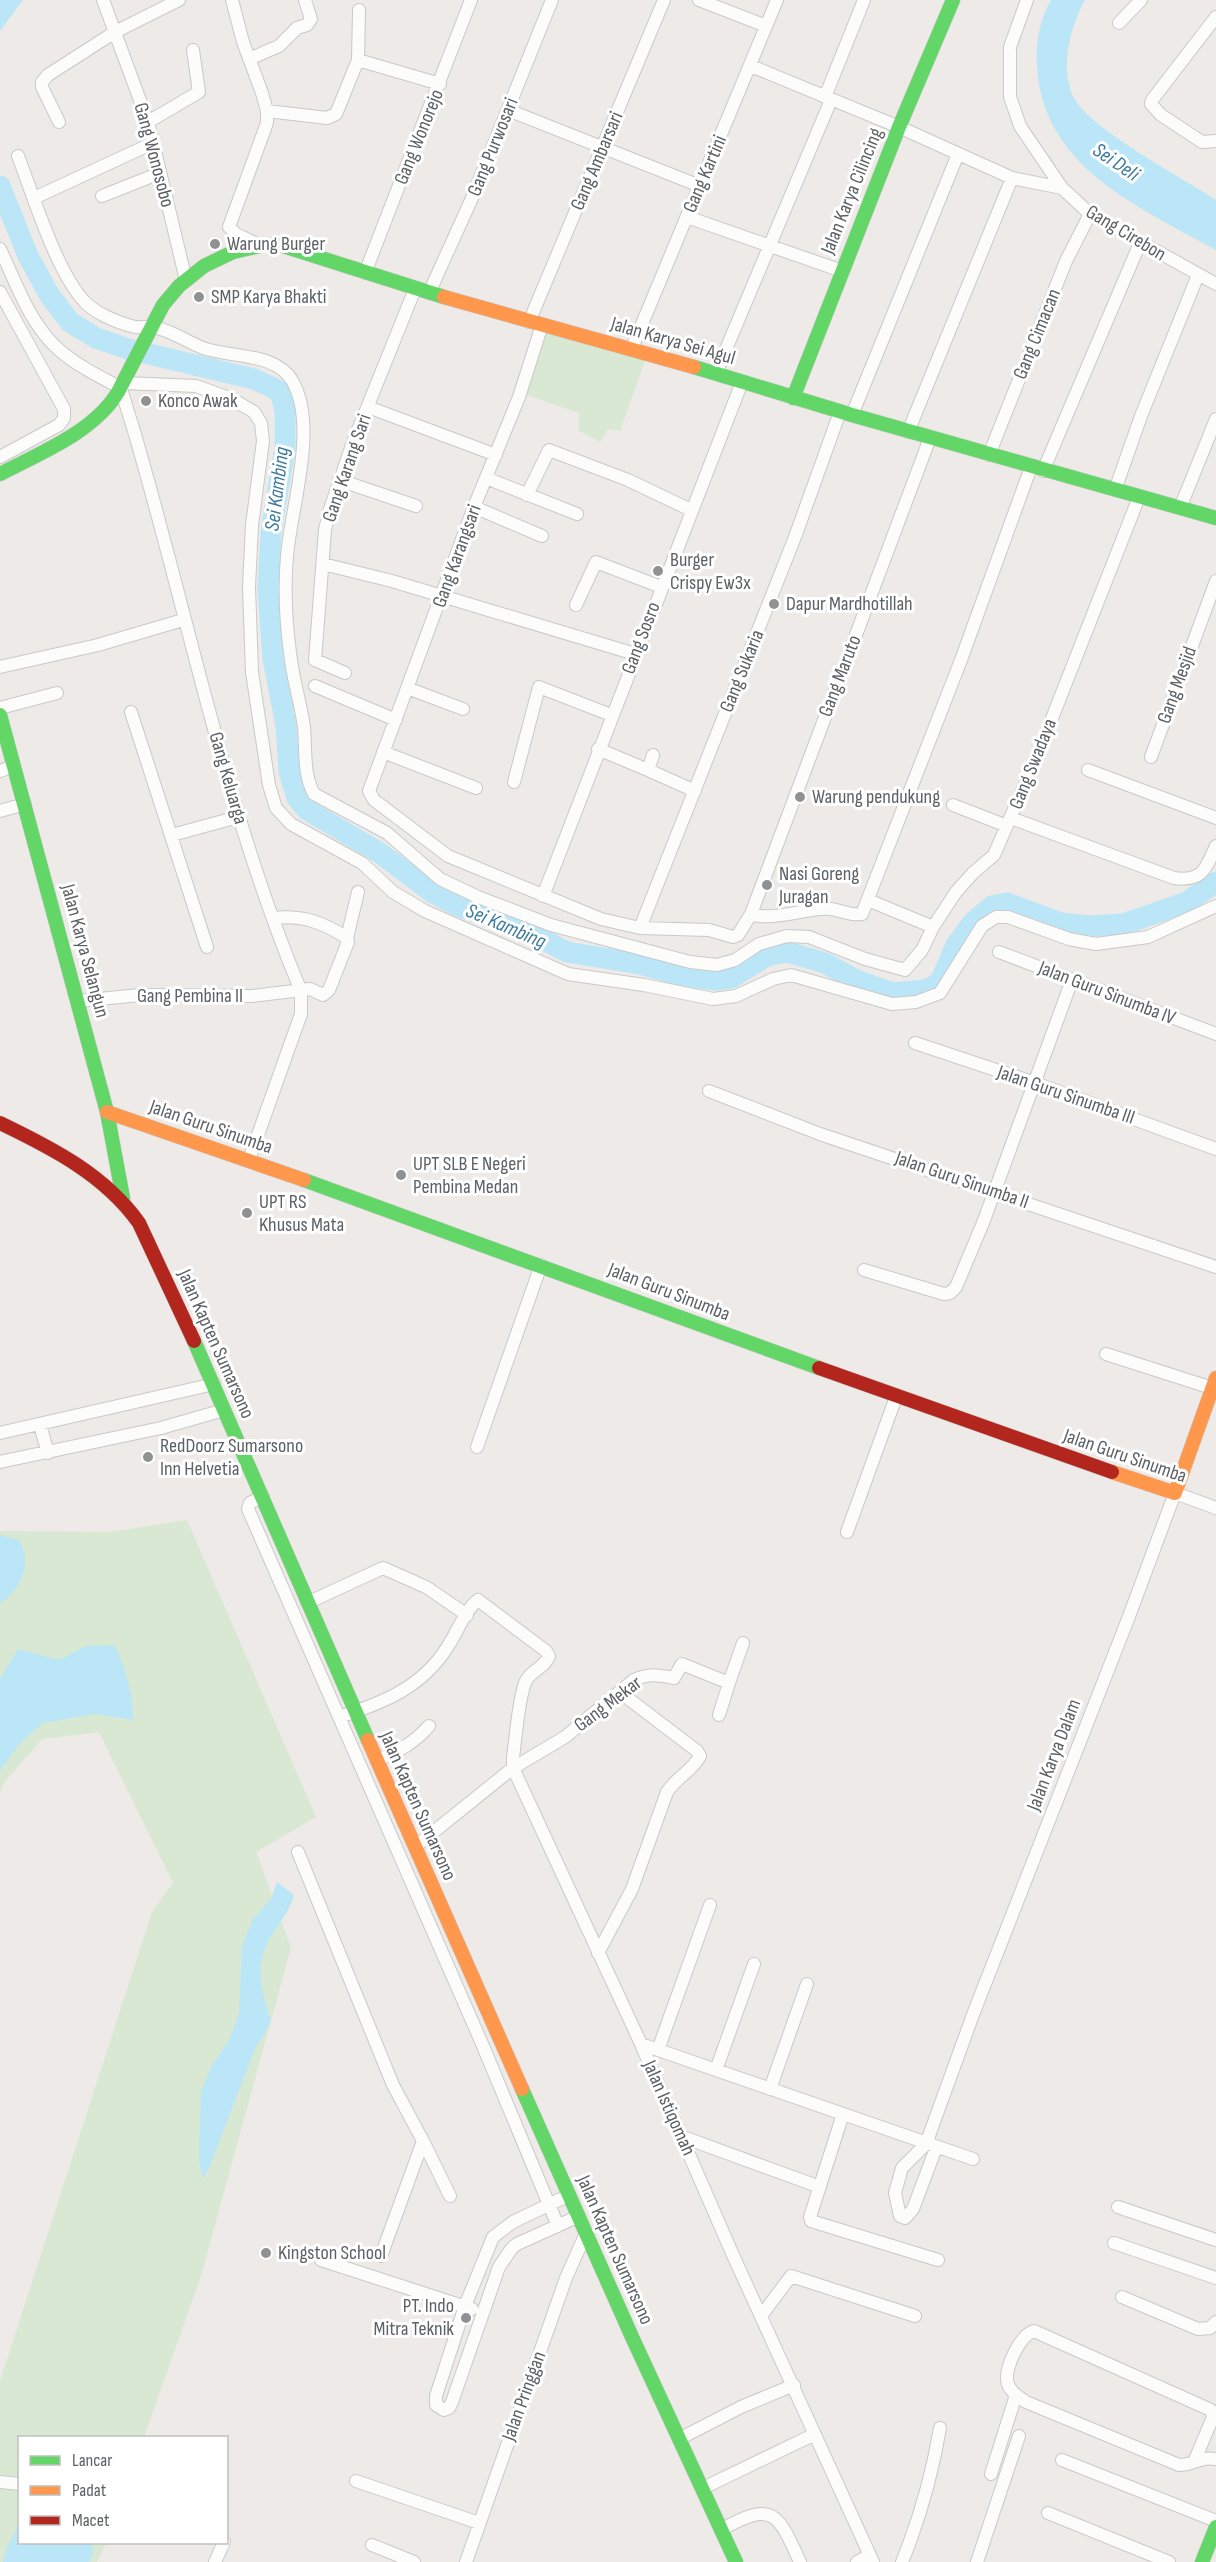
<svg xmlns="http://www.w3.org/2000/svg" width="1216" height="2562" font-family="'Sofia Sans Condensed',sans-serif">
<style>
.green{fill:#d8e8d2}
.water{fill:#bbe6f7}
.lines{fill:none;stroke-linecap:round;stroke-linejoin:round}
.river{stroke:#bbe6f7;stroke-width:21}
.street-casing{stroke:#c9c9c9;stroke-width:14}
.fast-casing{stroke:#c8c7c8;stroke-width:15}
.slow-casing{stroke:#c8c7c8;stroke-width:15}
.jam-casing{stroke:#c8c7c8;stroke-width:15}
.street{stroke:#fcfcfb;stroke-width:12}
.fast{stroke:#63d668;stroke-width:14}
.slow{stroke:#ff974d;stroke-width:14}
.jam{stroke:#b3261e;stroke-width:14}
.poi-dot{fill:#8f9192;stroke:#fff;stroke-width:2}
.labels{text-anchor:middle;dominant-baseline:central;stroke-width:6;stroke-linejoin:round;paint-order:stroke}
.street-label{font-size:20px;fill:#5c6165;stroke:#fff}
.poi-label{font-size:20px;fill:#5c6165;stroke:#fff;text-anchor:start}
.water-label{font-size:21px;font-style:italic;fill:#3c7b9f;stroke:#fff}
</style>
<rect width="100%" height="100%" fill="#edeae7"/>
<!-- green -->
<path class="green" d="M 544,330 L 646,358 L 620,431 L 608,429 L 600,442 L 579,431 L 579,413 L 524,394 Z
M 187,1520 L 316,1817 L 256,1852 L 291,1948 L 201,2276 L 144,2437 L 20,2438 L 20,2542 L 106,2543 L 97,2562 L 0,2562 L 0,2381 L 152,1912 L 173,1883 L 99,1732 L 42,1739 L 4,1783 L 0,1793 L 0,1531 L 110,1532 Z"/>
<!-- water -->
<path class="water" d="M 0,0 L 23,0 L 0,31 Z
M 1051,0 L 1085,0 C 1070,27 1059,69 1074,98 C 1089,128 1184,179 1216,200 L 1216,250 C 1139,207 1042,167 1037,66 C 1035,45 1040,18 1051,0 Z
M 0,1535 L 19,1540 C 32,1562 22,1590 0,1603 Z
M 115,1645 C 126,1670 133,1693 133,1720 L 95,1714 L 43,1723 L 21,1742 L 0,1770 L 0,1679 L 18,1649 L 59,1660 L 86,1646 Z
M 277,1882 L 294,1895 C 289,1913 278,1924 269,1940 C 254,1967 262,1994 271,2022 L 254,2051 L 210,2166 L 203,2179 L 199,2162 L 201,2091 L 212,2065 L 228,2042 L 239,2014 L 242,1946 L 253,1919 L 271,1899 Z
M 19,2524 L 20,2542 L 91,2543 L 93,2552 L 89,2562 L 3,2562 L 6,2549 Z"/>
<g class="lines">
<!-- river -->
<path class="river" d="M 0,186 L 28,256 L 50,296 L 70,322 L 96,338 L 128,349 L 254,379 L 280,391 L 285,411 L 285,448 L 271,532 L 268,589 L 273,659 L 286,726 L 289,771 L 297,798 L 307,810 L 380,853 L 433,893 L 456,905 L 528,932 L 567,952 L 640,964 L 678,975 L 715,980 L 731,978 L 767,956 L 787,952 L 825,963 L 854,979 L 892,993 L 926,990 L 940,982 L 956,945 L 973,922 L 992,906 L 1007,903 L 1061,923 L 1091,926 L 1124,924 L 1187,902 L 1216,882"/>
<defs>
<path id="street" d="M 103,0 L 148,122 L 186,280
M 232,0 L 243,42 L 262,93 L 267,111 L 267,123 L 229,227 L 236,234 L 259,245
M 699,0 L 766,26
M 1027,0 L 1010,47 L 1010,97 L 1020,126 L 1062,188 L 1090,214 L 1216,284
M 1216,17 L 1152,100 L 1151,104 L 1161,115 L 1202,142 L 1216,141
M 1119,23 L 1141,0
M 249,59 L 279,46 L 297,28 L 307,25 L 311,19 L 305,0
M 358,60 L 440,84
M 751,66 L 899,127 L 1012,178 L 1062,188
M 825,97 L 864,0
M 508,110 L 700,186
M 267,111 L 327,118 L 336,114 L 358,60 L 359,10
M 59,122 L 42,87 L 42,82 L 48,75 L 115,32 L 179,0
M 148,122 L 199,92 L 193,50
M 18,156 C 33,195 56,270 83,300 C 94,313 118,323 135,327 C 141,328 147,326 153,327 C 169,329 187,342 203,348 C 231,358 277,352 293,382 C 318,428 291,507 287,556 C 284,591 286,626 291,660 C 294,683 301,705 304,727 C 306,749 303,774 314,794 L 387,833 L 440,879 L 478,897 L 551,925 L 690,962 L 717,965 L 735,960 L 759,944 L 787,936 L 809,937 L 865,959 L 905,970 L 922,950 L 933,927 L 956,892 L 973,873 L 994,855 L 1036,759 L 1139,497
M 102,196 L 160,173
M 34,198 L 153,143
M 687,217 L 842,271
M 0,249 C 16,282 29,323 58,349 C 76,365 100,377 121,388 C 126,407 133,426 138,445 C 191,628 227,815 301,991 L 301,1014 L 249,1160
M 365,273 L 471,0
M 0,292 L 64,409 L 64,418 L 59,425 L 0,457
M 429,293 L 472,198 L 552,0
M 529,322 L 664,0
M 542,325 L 519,397 L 474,507 L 369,791 L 374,800 L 448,856 L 601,919 L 640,928 L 709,930 L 733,937 L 738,935 L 751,914 L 930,438
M 632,348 L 777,0
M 716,373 L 831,100
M 124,383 L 196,386 L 232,399 L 254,412 L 261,423 L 263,441 L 252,525 L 249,587 L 252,672 L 269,785 L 276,808 L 291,824 L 362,863 L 393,892 L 425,911 L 568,974 L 644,985 L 713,999 L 736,996 L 773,979 L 791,975 L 892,1004 L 916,1002 L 940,993 L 982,926 L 996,917 L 1008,917 L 1069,939 L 1096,944 L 1148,937 L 1216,906
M 368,407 L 496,455
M 852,415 L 958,154
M 908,432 L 1012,178
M 989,455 L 1066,261 L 1090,214
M 1043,471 L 1140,243
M 486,478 L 577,514
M 339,480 L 416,506
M 1115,490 L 1141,416 L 1198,275
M 527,495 L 549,450 L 628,480 L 691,510
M 474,507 L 542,536
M 1180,508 L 1216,419
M 323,564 L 392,581 L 635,654
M 576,605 L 596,562 L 661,587
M 0,667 L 98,645 L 183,620
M 345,673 L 315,660 L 325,530 L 330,509 L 352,445 L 415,289
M 315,686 L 396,720
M 407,688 L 463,709
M 0,708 L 57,693
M 131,712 L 207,947
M 598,749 L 648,770
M 383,752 L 476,788
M 653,755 L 648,770 L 695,791
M 1151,757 L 1216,581
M 1088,770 L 1216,818
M 0,771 L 14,766
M 514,782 L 539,687 L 611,715
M 953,805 L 1007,826
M 0,811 L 25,804
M 1011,818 L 1174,878 C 1203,882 1206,868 1216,846
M 172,835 L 238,817
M 543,896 L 742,382
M 868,900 L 933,927
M 751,914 C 770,922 810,907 830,909 C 841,910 851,916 862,914 L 961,660 L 1031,467
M 640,928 L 795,537 L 840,412
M 347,938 L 358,892
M 999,952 L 1216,1034
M 79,1001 L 140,995 L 252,996 L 310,989 L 323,995 L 329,990 L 348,942 L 347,938 C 323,922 302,915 273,918
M 915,1043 L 1035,1083 L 1216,1149
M 709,1091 L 820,1134 L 1216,1267
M 864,1270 L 944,1294 L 950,1293 L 956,1287 L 983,1223 L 1072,980
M 1106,1354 L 1212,1388
M 40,1425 L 48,1453
M 0,1433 L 214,1384
M 477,1447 L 541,1265
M 0,1462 L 161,1428 L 224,1410
M 263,1496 L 250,1503 L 248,1509 L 483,2046 L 558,2226
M 847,1532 L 896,1397
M 307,1603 L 383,1568 L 426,1587 L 467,1615
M 719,1715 L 729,1683
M 339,1717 C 383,1703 423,1687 448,1646 C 458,1631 465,1610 478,1600 L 546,1651 L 549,1656 C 545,1668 529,1671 525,1683 C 518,1702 516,1737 513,1757 L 513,1768 L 641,2044 L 732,2253 L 873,2562
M 377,1760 C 398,1752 414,1743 429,1726
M 416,1846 L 513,1768 L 565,1737 L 634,1680 C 649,1673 658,1675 674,1678 L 682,1664 L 729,1683 L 743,1643
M 298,1852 L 393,2085 L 423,2141 L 381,2256
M 598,1953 L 632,1889 L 667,1792 C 676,1778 693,1770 700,1756 L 697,1751 L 621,1693
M 641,2044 L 973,2159
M 658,2050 L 710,1905
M 716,2070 L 754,1964
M 770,2089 L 807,1984
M 843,2114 L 810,2217 L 811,2221 L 938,2260
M 683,2137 L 820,2187
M 423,2141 L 450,2196
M 936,2148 L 913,2209 L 905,2218 L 900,2216 L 895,2193 L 902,2168 L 926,2144 L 974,2012 L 1128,1619 L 1175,1493 L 1216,1508
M 569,2195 L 513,2222 L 493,2237 L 465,2306 L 436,2396 L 436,2405 L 444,2410 L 449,2408 L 452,2402 L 499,2267 L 512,2248 L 517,2244 L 579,2216
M 1118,2207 L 1216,2240
M 1114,2243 L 1216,2278
M 321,2260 L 472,2309
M 1122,2297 L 1198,2329 L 1210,2328 L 1216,2322
M 761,2316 L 791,2276 L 915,2316
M 679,2439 L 741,2407 L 794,2385
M 1062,2460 L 1216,2521
M 1194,2462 L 1213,2417 L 1211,2410 L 1034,2331 C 1020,2335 1006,2366 1007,2380 C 1008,2391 1019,2397 1026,2402 L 1179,2465 C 1195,2465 1200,2456 1216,2459
M 991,2474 L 1016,2395
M 356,2481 L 479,2523
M 0,2482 L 20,2484
M 703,2488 L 815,2434
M 1048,2513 L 1169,2562
M 721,2530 C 773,2500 778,2513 800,2562
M 372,2545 L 414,2562
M 215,2562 L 224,2542
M 466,2562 L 566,2278 L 586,2233
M 857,2562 L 870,2555
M 902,2562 C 920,2518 932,2475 940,2428
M 977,2562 L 1019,2436"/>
<path id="fast" d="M 694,367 L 852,415 L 1216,518
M 793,398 L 899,127 L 953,0
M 0,474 C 40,453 94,432 118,392 L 163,305 L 179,286 L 204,266 L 233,252 L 264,245 L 280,245 L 444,297
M 0,715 L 107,1112 L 123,1198
M 304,1180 L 819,1368
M 194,1341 L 368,1740
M 522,2089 L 632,2337 L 736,2562
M 1202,2562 L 1216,2527"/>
<path id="slow" d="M 444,297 L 694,367
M 107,1112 L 304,1180
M 1112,1472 L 1175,1493 L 1216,1378
M 368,1740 L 522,2089"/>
<path id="jam" d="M 0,1123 C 52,1148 105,1175 139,1223 L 194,1341
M 819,1368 L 1112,1472"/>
</defs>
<!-- street casing -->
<use href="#street" class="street-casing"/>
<!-- fast casing -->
<use href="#fast" class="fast-casing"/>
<!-- slow casing -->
<use href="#slow" class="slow-casing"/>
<!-- jam casing -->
<use href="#jam" class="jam-casing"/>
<!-- street -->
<use href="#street" class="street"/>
<!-- fast -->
<use href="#fast" class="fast"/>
<!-- slow -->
<use href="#slow" class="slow"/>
<!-- jam -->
<use href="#jam" class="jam"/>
</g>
<!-- markers -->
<g class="poi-dot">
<circle cx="215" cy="244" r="6"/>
<circle cx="199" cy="297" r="6"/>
<circle cx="146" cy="401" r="6"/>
<circle cx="658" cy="571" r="6"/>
<circle cx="774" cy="604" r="6"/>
<circle cx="800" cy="797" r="6"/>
<circle cx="767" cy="885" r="6"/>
<circle cx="401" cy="1175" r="6"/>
<circle cx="247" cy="1213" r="6"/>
<circle cx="148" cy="1457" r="6"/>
<circle cx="266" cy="2253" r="6"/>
<circle cx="466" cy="2318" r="6"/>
</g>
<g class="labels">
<!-- street labels -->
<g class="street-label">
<text transform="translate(419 137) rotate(-68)">Gang Wonorejo</text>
<text transform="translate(493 147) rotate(-68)">Gang Purwosari</text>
<text transform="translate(154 155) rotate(75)">Gang Wonosobo</text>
<text transform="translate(597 161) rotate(-67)">Gang Ambarsari</text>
<text transform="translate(705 174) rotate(-67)">Gang Kartini</text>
<text transform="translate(852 191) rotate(-68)">Jalan Karya Cilincing</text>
<text transform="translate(1126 233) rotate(31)">Gang Cirebon</text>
<text transform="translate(1037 334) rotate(-68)">Gang Cimacan</text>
<text transform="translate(673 341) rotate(16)">Jalan Karya Sei Agul</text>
<text transform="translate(347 468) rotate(-71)">Gang Karang Sari</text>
<text transform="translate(457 556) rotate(-70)">Gang Karangsari</text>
<text transform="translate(641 638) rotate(-69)">Gang Sosro</text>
<text transform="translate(742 671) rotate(-68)">Gang Sukaria</text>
<text transform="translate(840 676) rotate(-69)">Gang Maruto</text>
<text transform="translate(1177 685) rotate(-70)">Gang Mesjid</text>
<text transform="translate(1033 764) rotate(-68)">Gang Swadaya</text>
<text transform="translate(228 778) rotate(74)">Gang Keluarga</text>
<text transform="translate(85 951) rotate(75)">Jalan Karya Selangun</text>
<text transform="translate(1107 993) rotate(21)">Jalan Guru Sinumba IV</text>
<text x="190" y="996">Gang Pembina II</text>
<text transform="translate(1066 1095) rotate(19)">Jalan Guru Sinumba III</text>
<text transform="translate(211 1127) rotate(19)">Jalan Guru Sinumba</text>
<text transform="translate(962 1180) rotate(19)">Jalan Guru Sinumba II</text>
<text transform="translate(669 1292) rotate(21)">Jalan Guru Sinumba</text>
<text transform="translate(216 1344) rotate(66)">Jalan Kapten Sumarsono</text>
<text transform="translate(1125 1456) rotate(19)">Jalan Guru Sinumba</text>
<text transform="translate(608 1704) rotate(-37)">Gang Mekar</text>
<text transform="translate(1054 1755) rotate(-69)">Jalan Karya Dalam</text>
<text transform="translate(418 1806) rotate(66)">Jalan Kapten Sumarsono</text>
<text transform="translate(669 2108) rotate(66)">Jalan Istiqomah</text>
<text transform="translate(615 2250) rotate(66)">Jalan Kapten Sumarsono</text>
<text transform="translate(524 2396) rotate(-70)">Jalan Pringgan</text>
</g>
<!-- poi labels -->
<g class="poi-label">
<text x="227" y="244">Warung Burger</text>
<text x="211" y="297">SMP Karya Bhakti</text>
<text x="158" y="401">Konco Awak</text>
<text x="670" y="560">Burger<tspan x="670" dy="23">Crispy Ew3x</tspan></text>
<text x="786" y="604">Dapur Mardhotillah</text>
<text x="812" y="797">Warung pendukung</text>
<text x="779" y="874">Nasi Goreng<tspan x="779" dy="23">Juragan</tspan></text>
<text x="413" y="1164">UPT SLB E Negeri<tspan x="413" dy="23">Pembina Medan</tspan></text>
<text x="259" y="1202">UPT RS<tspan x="259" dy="23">Khusus Mata</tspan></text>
<text x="160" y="1446">RedDoorz Sumarsono<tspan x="160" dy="23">Inn Helvetia</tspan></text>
<text x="278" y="2253">Kingston School</text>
<text x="454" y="2306" text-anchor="end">PT. Indo<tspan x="454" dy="23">Mitra Teknik</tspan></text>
</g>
<!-- water labels -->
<g class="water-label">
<text transform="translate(1116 162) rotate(34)">Sei Deli</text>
<text transform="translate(277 489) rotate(-83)">Sei Kambing</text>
<text transform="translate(506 926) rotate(23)">Sei Kambing</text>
</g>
</g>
<!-- legend -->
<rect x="18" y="2436" width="210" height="108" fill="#ffffff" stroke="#bec0c1" stroke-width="1.5"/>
<rect x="30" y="2456" width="30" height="9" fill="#63d668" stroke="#bec0c1" stroke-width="1.5"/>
<text x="72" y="2466" font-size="18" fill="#5c6165">Lancar</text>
<rect x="30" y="2486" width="30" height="9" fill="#ff974d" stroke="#bec0c1" stroke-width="1.5"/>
<text x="72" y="2496" font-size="18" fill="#5c6165">Padat</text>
<rect x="30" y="2516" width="30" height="9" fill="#b3261e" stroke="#bec0c1" stroke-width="1.5"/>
<text x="72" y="2526" font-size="18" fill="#5c6165">Macet</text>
</svg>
